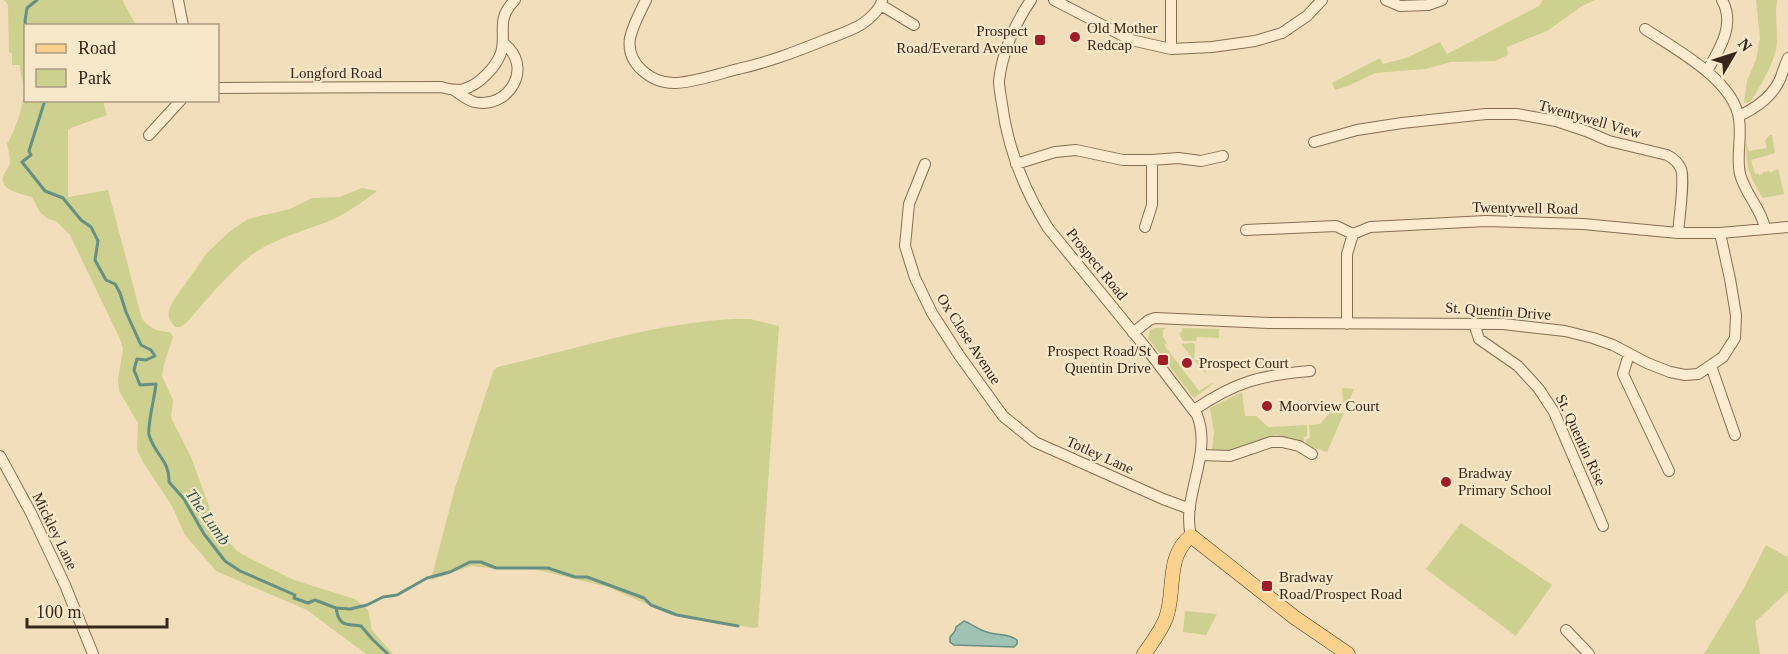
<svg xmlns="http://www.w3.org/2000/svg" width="1788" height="654" font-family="Georgia,serif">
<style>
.green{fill:#cdd08e}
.water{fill:#9fc2b5;stroke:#669083;stroke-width:1.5}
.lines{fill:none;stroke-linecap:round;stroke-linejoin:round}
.stream{stroke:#669083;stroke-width:3}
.minor-casing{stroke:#8a6d53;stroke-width:12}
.major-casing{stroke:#573b28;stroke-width:15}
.minor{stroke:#fcebce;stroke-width:10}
.major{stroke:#fad18d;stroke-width:14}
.poi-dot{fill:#9e1d27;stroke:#f8e8ca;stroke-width:2}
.labels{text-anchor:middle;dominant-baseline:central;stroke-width:4.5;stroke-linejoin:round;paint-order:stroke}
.poi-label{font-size:15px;fill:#372619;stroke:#f8e8ca;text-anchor:start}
.street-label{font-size:15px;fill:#372619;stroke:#f8e8ca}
.water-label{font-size:16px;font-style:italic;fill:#275952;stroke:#f8e8ca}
</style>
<rect width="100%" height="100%" fill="#f2deba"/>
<!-- green -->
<path class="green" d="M 4,0 L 122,0 L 136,25 L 26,26 L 26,100 L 103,101 L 107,115 L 68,129 L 68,197 L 108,190 L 142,319 C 150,328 158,332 170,332 L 173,337 L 164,364 L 162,376 L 173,400 L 171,418 L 191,457 L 217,528 L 237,551 L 249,558 L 294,580 L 355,599 L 368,610 L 372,630 L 393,654 L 366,654 L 307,610 L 216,571 L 185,535 L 172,506 L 143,462 L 137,450 L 138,423 L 119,391 L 118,379 L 123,349 L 120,339 L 70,235 L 56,221 L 48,219 L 40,212 L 32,197 C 23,194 0,191 3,177 C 4,172 9,168 10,163 C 11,159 8,150 7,144 C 15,132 27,98 23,84 C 22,77 20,72 20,65 L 12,65 L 12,53 L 9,52 L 8,5 Z
M 1543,0 L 1595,0 L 1582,6 L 1547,31 L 1507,47 L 1508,55 L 1495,61 L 1451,62 L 1425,69 L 1375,73 L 1350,85 L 1335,90 L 1332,83 L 1380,58 L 1383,64 L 1406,58 L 1440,42 L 1447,54 L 1539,6 Z
M 1756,0 L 1777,0 C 1775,14 1777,28 1777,42 C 1776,61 1760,87 1750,102 L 1744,103 L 1747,81 L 1756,60 L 1760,38 Z
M 1770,135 L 1772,135 L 1775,153 L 1751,160 L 1755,174 L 1758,173 L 1759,175 L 1763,174 L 1763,172 L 1769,171 L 1770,173 L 1778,169 L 1784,194 L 1763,198 C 1750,177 1746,168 1746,143 L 1749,151 L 1767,148 L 1765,140 Z
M 362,188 L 377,191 C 364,201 350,211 334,219 C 308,230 277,237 253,254 C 228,272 207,300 186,323 L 180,327 L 175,327 C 167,318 167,313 172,303 L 206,254 L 229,232 L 248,219 L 290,209 L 312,198 L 339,197 Z
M 733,319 L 750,319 L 779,326 L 758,627 L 754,628 L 671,615 L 608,587 L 534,569 L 498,569 L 471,566 L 431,580 L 455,488 L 493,372 L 497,367 C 573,350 655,323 733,319 Z
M 1154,328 L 1166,328 L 1163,330 L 1163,337 L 1167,343 L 1164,345 L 1199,391 L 1212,383 L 1213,384 L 1194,398 L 1148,338 L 1150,330 Z
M 1182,328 L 1219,329 L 1219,338 L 1197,337 L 1196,341 L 1183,341 L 1179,334 L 1182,331 Z
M 1193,343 L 1195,345 L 1194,360 L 1202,360 L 1206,374 L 1181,344 Z
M 1342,388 L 1354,389 L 1344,412 Z
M 1242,392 L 1245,416 L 1256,416 L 1268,427 L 1307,425 L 1307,436 L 1304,437 L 1304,445 L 1276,435 L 1232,450 L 1220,452 L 1212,450 L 1214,432 L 1210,408 Z
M 1330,413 L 1344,413 L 1327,452 L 1306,445 L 1306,439 L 1310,438 L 1309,425 L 1320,424 Z
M 1461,523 L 1552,585 L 1516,636 L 1426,569 Z
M 1766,545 L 1787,557 L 1788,556 L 1788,591 L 1755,622 L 1760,654 L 1704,654 L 1744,588 Z
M 1185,611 L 1217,614 L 1206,635 L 1183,632 Z"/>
<!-- water -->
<path class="water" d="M 964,621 C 972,624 979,630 987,632 C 998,636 1008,633 1017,640 L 1017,644 L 1014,647 L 954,645 L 950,642 L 950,637 L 955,631 L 956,627 Z"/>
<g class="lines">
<!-- stream -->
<path class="stream" d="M 26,26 L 25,21 L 27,8 L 37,0
M 45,100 L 29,151 L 31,155 L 22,162 L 45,191 L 63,198 L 81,220 L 91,227 L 98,241 L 95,260 L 106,280 L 115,284 L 120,293 L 126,312 L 141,345 L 151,350 L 155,356 L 146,360 L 137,359 L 134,370 L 140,385 L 156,384 C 155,395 147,427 149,435 C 155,455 170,461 169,482 L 184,499 L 204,534 L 225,561 L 240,571 L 295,595 L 294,598 L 308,603 L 315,600 L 336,608 L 350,609 L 367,605 L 383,597 L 397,595 L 427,578 L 450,572 L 470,562 L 481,562 L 496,568 L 548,568 L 575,577 L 587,577 L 644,598 L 651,605 L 677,615 L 738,626
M 336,608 C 339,627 346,624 361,626 L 373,640 L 388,654"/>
<defs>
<path id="minor" d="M 178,0 L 183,26
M 646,0 C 640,12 633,25 630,38 C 626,64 652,84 676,83 C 696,82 718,74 738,69 C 769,62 795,52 825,40 C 837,35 851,31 862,24 C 870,19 881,8 882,0
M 1031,0 C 1015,23 1002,53 999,81 C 999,88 1001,97 1002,104 C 1008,149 1024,190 1048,228 L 1146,348 L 1197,415 C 1213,455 1181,496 1191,536
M 1054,0 L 1131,40 L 1171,49 L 1212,47 L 1255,41 L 1282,33 L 1307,16 L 1322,0
M 1386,0 L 1400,6 L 1428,5 L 1442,0
M 881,5 L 914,25
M 1645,29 C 1675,49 1734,80 1739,119 C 1742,138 1736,156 1740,174 C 1745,194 1761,208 1765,228
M 1171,49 L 1171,0
M 1707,71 C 1719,50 1736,25 1722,0
M 218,88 L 441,87 C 448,89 457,91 464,89 C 479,85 496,67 501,53 C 507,31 495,20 515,0
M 454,90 C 460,94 467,100 474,102 C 509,110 535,66 503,43
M 1739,116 C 1756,108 1774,95 1781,77 C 1783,70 1785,65 1788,58
M 149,135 L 181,100
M 1314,142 L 1357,130 L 1402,123 L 1486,114 L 1517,114 L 1556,121 L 1586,131 L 1609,141 L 1667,155 C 1673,158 1678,162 1681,169 C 1685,179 1679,220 1678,233
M 925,164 L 909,204 L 905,246 L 915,278 L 932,313 L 959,355 L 1003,416 L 1035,442 L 1163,499 L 1190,509
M 1016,164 L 1055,152 L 1076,150 L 1123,160 L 1152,160 L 1178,158 L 1201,161 L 1223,156
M 1145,227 L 1152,205 L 1152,160
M 1246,230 L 1336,226 L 1353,234
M 1474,323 L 1479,339 L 1518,366 L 1539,389 L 1554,412 L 1603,526
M 1347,324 L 1347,254 L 1353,234 L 1370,227 L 1486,221 L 1583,224 L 1678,233 L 1720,233 L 1788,227
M 1133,333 L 1149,320 L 1155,318 L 1269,323 L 1503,324 L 1565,331 L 1593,338 L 1613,345 L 1647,363 L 1670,372 L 1685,375 L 1698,374 L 1723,357 L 1735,338 L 1736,315 L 1730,279 L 1720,233
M 1629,354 L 1623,374 L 1669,471
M 1711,366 L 1735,435
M 1194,410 C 1235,382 1261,375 1310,371
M 1200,455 L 1230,456 L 1271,442 L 1282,442 L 1299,446 L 1312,454
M 0,456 L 31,513 L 65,585 L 93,654
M 1566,630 L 1589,654"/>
<path id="major" d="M 1144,654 C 1152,643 1161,631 1166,618 C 1176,590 1165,557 1191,536 L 1294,617 L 1348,654"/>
</defs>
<!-- minor casing -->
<use href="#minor" class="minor-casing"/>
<!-- major casing -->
<use href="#major" class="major-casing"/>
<!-- minor -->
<use href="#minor" class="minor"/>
<!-- major -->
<use href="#major" class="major"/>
</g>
<!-- markers -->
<g class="poi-dot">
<circle cx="1075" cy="37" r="6"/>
<rect x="1034" y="34" width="12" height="12" rx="3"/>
<rect x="1157" y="354" width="12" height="12" rx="3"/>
<circle cx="1187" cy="363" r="6"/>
<circle cx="1267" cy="406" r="6"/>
<circle cx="1446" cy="482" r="6"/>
<rect x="1261" y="580" width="12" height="12" rx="3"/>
</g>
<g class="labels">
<!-- poi labels -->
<g class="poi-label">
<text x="1087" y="28">Old Mother<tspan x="1087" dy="17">Redcap</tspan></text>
<text x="1028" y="31" text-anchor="end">Prospect<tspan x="1028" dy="17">Road/Everard Avenue</tspan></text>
<text x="1151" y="351" text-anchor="end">Prospect Road/St<tspan x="1151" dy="17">Quentin Drive</tspan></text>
<text x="1199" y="363">Prospect Court</text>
<text x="1279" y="406">Moorview Court</text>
<text x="1458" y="473">Bradway<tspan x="1458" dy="17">Primary School</tspan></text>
<text x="1279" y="577">Bradway<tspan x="1279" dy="17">Road/Prospect Road</tspan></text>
</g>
<!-- street labels -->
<g class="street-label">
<text x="336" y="73">Longford Road</text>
<text transform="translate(1590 119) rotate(16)">Twentywell View</text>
<text transform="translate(1525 208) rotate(1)">Twentywell Road</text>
<text transform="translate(1097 264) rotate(51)">Prospect Road</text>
<text transform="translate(1498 311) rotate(4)">St. Quentin Drive</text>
<text transform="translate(969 339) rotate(57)">Ox Close Avenue</text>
<text transform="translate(1581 440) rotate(65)">St. Quentin Rise</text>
<text transform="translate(1100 455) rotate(24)">Totley Lane</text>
<text transform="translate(55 531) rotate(64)">Mickley Lane</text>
</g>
<!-- water labels -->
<g class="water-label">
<text transform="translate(208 517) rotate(55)">The Lumb</text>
</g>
</g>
<!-- legend -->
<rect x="24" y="24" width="195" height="78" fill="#f8e8ca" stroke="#ab9a83" stroke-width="1.5"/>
<rect x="36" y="44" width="30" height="9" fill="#fad18d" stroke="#ab9a83" stroke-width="1.5"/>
<text x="78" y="54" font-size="18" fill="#372619">Road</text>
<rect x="36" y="69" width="30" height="18" fill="#cdd08e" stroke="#ab9a83" stroke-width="1.5"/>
<text x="78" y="84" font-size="18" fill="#372619">Park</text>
<!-- north arrow -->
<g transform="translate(1734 54) rotate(51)" stroke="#f8e8ca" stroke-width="4.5" paint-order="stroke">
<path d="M0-4.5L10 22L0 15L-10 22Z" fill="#372619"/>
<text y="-9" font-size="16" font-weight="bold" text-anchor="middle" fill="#372619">N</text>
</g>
<!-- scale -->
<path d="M27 618v9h140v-9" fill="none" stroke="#372619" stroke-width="3"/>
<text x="36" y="618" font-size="18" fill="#372619" stroke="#f8e8ca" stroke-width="4.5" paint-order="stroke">100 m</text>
</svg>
